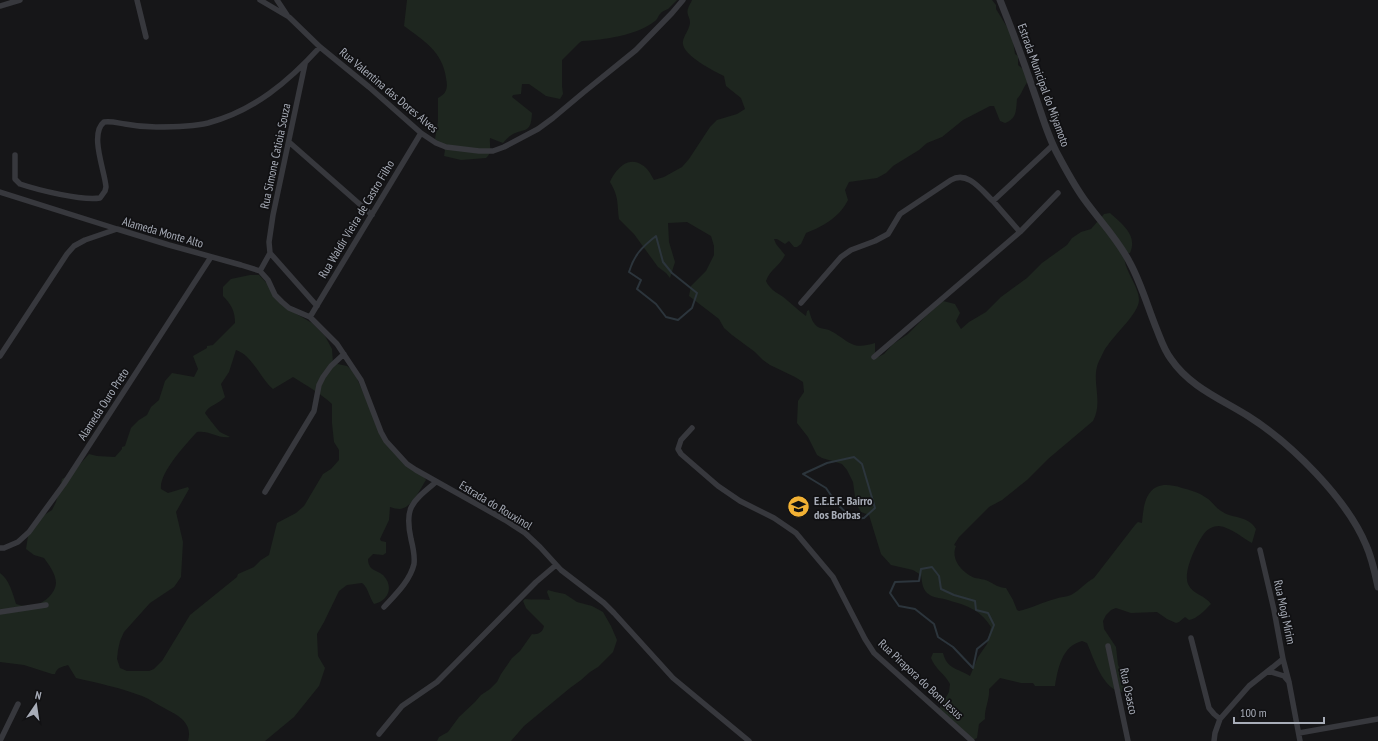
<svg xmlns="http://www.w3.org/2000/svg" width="1378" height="741" font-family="'PT Sans Narrow',sans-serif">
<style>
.green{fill:#1e261f;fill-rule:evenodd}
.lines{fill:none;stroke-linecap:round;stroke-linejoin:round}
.stream{stroke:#2c353c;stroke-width:2}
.minor{stroke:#37383d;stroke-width:5.5}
.tertiary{stroke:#37383d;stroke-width:7}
.labels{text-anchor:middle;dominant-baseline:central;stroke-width:3.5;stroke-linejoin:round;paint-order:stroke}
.street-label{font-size:12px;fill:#a8adb8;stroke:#111113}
.poi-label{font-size:12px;font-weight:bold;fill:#a8adb8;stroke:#111113;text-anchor:start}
</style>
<rect width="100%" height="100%" fill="#161618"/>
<!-- green -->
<path class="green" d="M 407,0 L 677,0 C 674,3 671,6 668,9 C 666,10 662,11 660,14 C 658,16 658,19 655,21 C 638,35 603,40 582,41 L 579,43 L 562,60 L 562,86 L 563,94 L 560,99 L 546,96 L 529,84 L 522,84 L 521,94 L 513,95 L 512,97 L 532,113 C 531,136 523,127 510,136 C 507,138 505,141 503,143 L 490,138 C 489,146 493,152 486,158 L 461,160 L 444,156 L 445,150 L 435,139 L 438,121 L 438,98 C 447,93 448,88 446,78 C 443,52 423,40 404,26 Z
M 692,0 L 992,0 L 996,5 L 996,9 L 1012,35 L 1015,54 L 1018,56 L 1018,65 L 1024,70 L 1029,80 C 1023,87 1022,94 1017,99 C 1016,110 1017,119 1005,123 L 1000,121 L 994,106 L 990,106 L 963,120 L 942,137 L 927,143 L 919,150 L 893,166 L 886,173 L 877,178 L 849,182 L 845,190 L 848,200 C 840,217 822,227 806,233 L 801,244 L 797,247 L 794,247 L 789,241 L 785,244 L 777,239 L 774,239 L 776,244 L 785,255 C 780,266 770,269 766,281 C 770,291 781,294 788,301 C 794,306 799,311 806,316 L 807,311 L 809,310 C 811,318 813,325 820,328 C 823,329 827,329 829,330 C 849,340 850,351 875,343 L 875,356 L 878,357 L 884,354 L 893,344 L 908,334 L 926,316 L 943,301 L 955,304 L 960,313 L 956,321 L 961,329 L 969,322 L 986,312 L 1001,297 L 1027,278 L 1042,263 L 1067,245 L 1072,238 L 1081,232 L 1091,229 L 1104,214 L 1110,213 C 1122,224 1138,235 1130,253 L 1125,253 C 1121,267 1139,285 1139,300 C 1139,313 1115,334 1108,345 C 1104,349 1102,356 1099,361 C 1090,380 1104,401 1093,421 L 1048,459 L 1027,480 L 1002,500 L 989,507 L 959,537 L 954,545 L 956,546 C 950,560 963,573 975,578 C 980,579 984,579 988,581 C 994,584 999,588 1006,588 L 1013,600 L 1017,610 L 1019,611 C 1032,608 1043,602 1055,599 C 1060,597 1066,597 1071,595 C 1080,590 1085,583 1094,578 L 1135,525 L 1138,522 L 1142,523 C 1144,495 1151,478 1182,488 C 1190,490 1198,492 1205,497 C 1211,500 1215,507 1221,511 C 1232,519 1248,515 1256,529 L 1252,543 C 1243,538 1230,527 1219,526 C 1213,526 1207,529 1203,535 C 1196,545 1183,572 1188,584 C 1193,595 1205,595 1211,604 C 1205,610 1197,619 1189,620 L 1185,617 L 1179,622 L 1176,623 L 1167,619 L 1157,612 L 1131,613 L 1116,608 L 1111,610 L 1106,615 L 1103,621 L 1104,629 L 1116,647 L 1118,665 L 1123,674 L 1124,687 L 1122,692 C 1103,690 1094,659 1087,643 L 1082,641 C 1062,646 1058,668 1055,686 L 1035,686 L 1033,683 L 1021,683 L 1000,678 L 989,689 C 990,699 984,710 985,719 L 979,724 L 977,738 L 971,741 L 939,709 L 949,692 L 950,684 C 945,674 935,669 931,658 L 933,653 L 943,653 C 947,669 957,668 970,676 L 978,657 L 987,644 L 991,627 C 979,608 965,605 944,599 C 939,598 931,597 927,593 C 922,588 922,581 921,575 L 913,570 L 891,565 L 881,554 L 869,515 L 861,512 L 856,504 L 853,482 L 847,470 L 842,464 L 822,458 L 817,455 L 808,437 L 797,423 L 798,401 L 804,392 L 803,382 L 795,377 L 770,365 L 763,360 L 755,352 L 732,335 L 724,328 L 719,319 L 689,296 L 691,286 L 706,271 L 714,255 L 714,246 L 711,236 L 687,222 L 668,223 L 669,242 L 675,262 L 670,278 L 666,273 L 658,267 L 634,234 L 619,219 C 617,203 619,197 610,182 C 615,170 628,155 642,165 C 648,168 651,175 654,180 L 664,177 L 682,167 L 689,159 L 710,127 L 717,120 L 737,114 L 745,109 L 741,98 L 726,86 L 724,76 C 714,71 680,54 683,41 C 684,35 689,30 690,23 C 690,19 689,18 688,15 C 686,9 690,5 692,0 Z
M 250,275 L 259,275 L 295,313 L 312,323 L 325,336 L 332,349 L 333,363 L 347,366 L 352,370 L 356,376 L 378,427 L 399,456 L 423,475 L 426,480 C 420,489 412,508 400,509 C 397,509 393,508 390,507 L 389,520 L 380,539 L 381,541 L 386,542 L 386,553 L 383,555 L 373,554 L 368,559 C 368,563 369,565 371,568 C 375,571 379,572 383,575 C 394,586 389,601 374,604 C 369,597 368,587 362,583 L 347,585 L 339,591 L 324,622 L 317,634 L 318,656 L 325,668 L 319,686 L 294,717 L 265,741 L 188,741 C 193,723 179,716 166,709 C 158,705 150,699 142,696 C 121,688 98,683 76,678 L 68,665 C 62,667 57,667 55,674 L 52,674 L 24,665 L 0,662 L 0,573 C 9,579 13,594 16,604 C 20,605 25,607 29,606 C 40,606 55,596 56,583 C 56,574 49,565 44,558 L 34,555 L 26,549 L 29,530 L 44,515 L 52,510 L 56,502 L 62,479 L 71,474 L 89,454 L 97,456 L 115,457 L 122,449 L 122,447 L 125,446 L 131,428 L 139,420 L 147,415 L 151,407 L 159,400 L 165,381 L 172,373 L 194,377 L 198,369 L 193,356 L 207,348 L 207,346 L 213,345 L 235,323 C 235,311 231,304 223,296 L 223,287 L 231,279 ZM 236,350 C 252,355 261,379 273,389 L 293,377 C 307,386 320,393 332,404 L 332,423 L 334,442 L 339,450 L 339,460 L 331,469 L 323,474 L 304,506 L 296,513 L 277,523 L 269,555 L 261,560 L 254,567 L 238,574 L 237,577 L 190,615 L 162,661 L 154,669 L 149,671 L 127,671 L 120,668 L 117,659 L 118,650 L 120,641 L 124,632 L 150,603 L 174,587 L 181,577 L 183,542 L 176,512 L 189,489 L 188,487 L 168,493 L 161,489 C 159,473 186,444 197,432 C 209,430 218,439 230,437 C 227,435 223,434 220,432 C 218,430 206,415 205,413 C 209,405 219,404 225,397 L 221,384 L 229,372 Z
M 548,590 L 555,592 L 565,594 L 577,602 L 592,606 L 603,612 L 611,626 L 617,640 L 613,652 L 598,667 L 590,672 L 581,680 L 570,688 L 524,726 L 511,741 L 437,741 L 439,737 L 448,732 L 459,717 L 475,702 L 481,695 L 490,689 L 497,682 L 501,674 L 512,658 L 520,651 L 532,634 C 538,635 543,632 544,626 L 526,608 L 523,601 L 525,599 C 534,600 541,599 550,600 L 547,592 Z"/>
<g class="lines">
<!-- stream -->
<path class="stream" d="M 656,236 L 663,262 L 672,273 L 697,293 L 692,308 L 678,320 L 666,317 L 656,304 L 637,289 L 641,280 L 629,272 C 634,255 642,247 656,236 Z
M 854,457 L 862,464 L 875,508 L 864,518 L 853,519 L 837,504 L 826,488 L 803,474 L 827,463 Z
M 932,567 L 939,576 L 941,589 L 954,595 L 975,601 L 976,610 L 988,613 L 994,625 L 988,640 L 977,649 L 973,668 L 953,647 L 938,637 L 934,624 L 915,609 L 899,606 L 890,593 L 895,582 L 919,581 L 921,569 Z"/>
<!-- minor -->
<path class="minor" d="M 137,0 L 146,37
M 260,0 L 289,17 L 320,47 L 369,87 L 421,133 L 436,143 L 446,147 L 479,151 L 493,151 L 504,147 L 538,129 L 553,118 L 584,92 L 636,50 L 672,13 L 683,0
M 277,0 L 287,15
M 0,6 L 20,0
M 305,64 L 273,215 L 269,242 L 270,253 L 317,306
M 289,142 L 372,215
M 15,155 L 15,179 L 20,184 C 38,190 82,201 100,198 L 105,191 L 106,187 C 105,171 89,134 104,122 C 112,121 118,123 125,124 C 135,126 146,127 156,127 C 173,127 191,127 208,123 C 254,111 289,81 320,47
M 0,192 L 117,229
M 993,201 L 1020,232 L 1058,193
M 260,271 L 270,253
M 801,303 L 841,257 L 851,250 L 875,241 L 888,234 L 900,214 L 951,180 C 968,170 982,191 993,201 L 1053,145
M 310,317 L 421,133
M 0,356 L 67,254 L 74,246 L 85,240 L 117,229 L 169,245 L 241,265 L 260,271 L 268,280 L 275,295 L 282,302 L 289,308 L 310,317 L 337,344 L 361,380 L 381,432 L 386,441 L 407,464 L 416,470 L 505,520 L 525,533 L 540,547 L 561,570 L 604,603 L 614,613 L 673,678 L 749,741
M 874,357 L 1020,232
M 692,428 L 681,440 L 678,449 L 681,454 L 718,486 L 740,501 L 774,518 L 796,533 L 833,577 L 865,639 L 874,653 L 972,741
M 265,492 L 314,411 L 319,385 L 323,377 L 331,366 L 344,354
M 0,548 L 4,548 L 18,542 L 29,532 L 64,484 L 211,257
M 1260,550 L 1274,610 L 1283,659 L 1268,671
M 384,607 C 395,595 410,581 414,564 C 415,556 413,547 411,539 C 404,507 412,502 436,482
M 0,612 L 46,605
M 1191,638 L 1209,708 L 1214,714 L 1220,719
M 1108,646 L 1128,741
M 1283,659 L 1289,682 L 1300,741
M 1299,733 L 1378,719
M 379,734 L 402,706 L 437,682 L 536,582 L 556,565
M 0,741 L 18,704
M 1214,741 L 1215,733 L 1220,719 L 1249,686 L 1268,671 L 1284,676 L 1289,682"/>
<!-- tertiary -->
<path class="tertiary" d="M 1000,0 C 1013,32 1025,65 1036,98 C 1043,118 1048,137 1058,155 C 1066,170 1074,185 1084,199 C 1099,220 1118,239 1130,263 C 1141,283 1148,308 1157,330 C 1161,340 1164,350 1171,359 C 1190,387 1221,399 1248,416 C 1291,443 1347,499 1366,545 C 1372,558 1375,573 1378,587"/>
</g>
<!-- icons -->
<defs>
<symbol id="school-disc" viewBox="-11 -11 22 22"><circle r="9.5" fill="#f2b134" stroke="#111113"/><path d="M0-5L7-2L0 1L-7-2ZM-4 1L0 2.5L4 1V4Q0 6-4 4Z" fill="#111"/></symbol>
</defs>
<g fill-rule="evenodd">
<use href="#school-disc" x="786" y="494" width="25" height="25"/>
</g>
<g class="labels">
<!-- street labels -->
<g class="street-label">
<text transform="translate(1044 85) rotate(70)">Estrada Municipal do Miyamoto</text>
<text transform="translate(389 90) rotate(40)">Rua Valentina das Dores Alves</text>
<text transform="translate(275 156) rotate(-78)">Rua Simone Catioia Souza</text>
<text transform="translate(356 219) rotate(-59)">Rua Waldir Vieira de Castro Filho</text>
<text transform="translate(163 232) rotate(16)">Alameda Monte Alto</text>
<text transform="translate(103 404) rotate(-57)">Alameda Ouro Preto</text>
<text transform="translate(496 505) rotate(31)">Estrada do Rouxinol</text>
<text transform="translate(1285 612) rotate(78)">Rua Mogi Mirim</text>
<text transform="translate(921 679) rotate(43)">Rua Pirapora do Bom Jesus</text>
<text transform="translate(1129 691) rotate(78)">Rua Osasco</text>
</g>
<!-- poi labels -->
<g class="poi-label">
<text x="814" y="500">E.E.E.F. Bairro<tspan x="814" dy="14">dos Borbas</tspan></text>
</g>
</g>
<!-- north arrow -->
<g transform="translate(36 705) rotate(13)" stroke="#111113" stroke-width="3" paint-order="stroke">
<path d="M0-3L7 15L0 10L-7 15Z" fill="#a8adb8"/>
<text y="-6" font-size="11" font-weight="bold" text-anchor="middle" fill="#a8adb8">N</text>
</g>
<!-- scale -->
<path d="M1234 717v6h90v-6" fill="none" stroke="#a8adb8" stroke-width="2"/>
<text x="1240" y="717" font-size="12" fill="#a8adb8" stroke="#111113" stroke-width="3" paint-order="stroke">100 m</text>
</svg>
